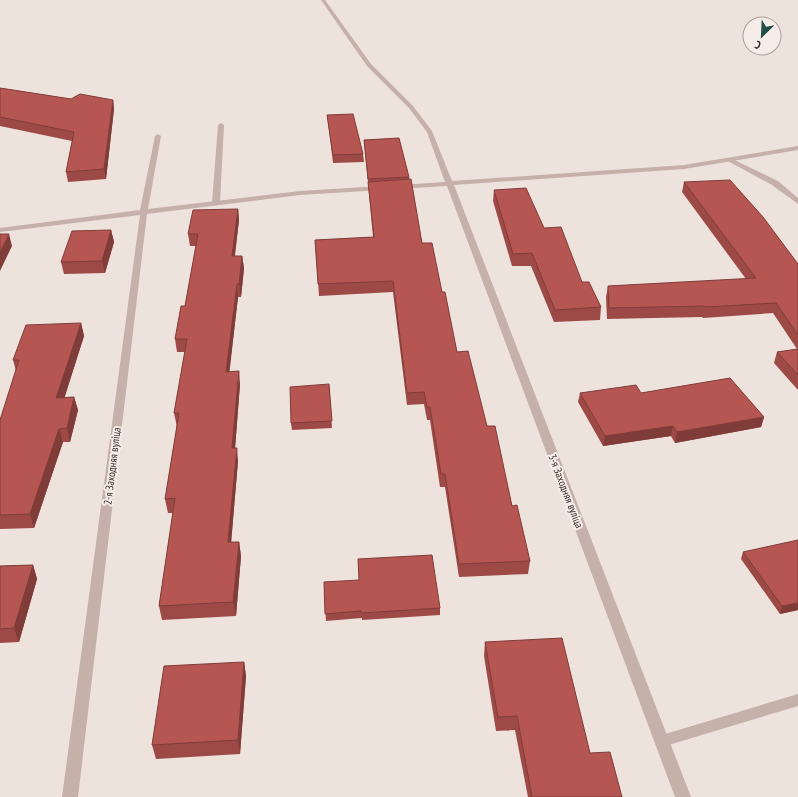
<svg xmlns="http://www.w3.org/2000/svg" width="798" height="797" font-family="'PT Sans Narrow',sans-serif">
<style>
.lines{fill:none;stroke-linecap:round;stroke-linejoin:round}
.service{fill:#c5b0aa;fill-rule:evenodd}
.minor{fill:#c5b0aa;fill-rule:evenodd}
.wall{fill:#9d4a47}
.shaded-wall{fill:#7f3c39}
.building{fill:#b65652;stroke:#7f3c39}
.labels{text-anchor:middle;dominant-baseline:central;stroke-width:4;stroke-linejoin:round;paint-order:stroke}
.street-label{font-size:11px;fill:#332928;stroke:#f7ede8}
</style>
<rect width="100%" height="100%" fill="#eee2dc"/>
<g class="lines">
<!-- service -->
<path class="service" d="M 221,123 L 224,125 L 220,203 L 216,205 L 212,203 L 218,125 Z
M 730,158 L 778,181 L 798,198 L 798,204 L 772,185 L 728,161 L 727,160 Z
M 798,694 L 798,706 L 662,747 L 657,745 L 655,741 L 657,737 L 662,735 Z"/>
<!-- minor -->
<path class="minor" d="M 321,0 L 325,0 L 371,64 L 413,106 L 432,131 L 452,181 L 684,165 L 798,146 L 798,150 L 684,169 L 454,185 L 691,797 L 675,797 L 447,186 L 399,189 L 395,187 L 399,185 L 445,182 L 427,132 L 409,108 L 367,66 Z
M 158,134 L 161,136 L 148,209 L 300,191 L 381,186 L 385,188 L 381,190 L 300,195 L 147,214 L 78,797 L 62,797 L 140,215 L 0,232 L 0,228 L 140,210 L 155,136 Z"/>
</g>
<!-- wall -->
<path class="wall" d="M 0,88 L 71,99 L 113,100 L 114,109 L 106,179 L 68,182 L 66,172 L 72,141 L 0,126 Z
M 327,115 L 363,154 L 364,162 L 333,163 L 328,122 Z
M 364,140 L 409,177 L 422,243 L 442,292 L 457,352 L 487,426 L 530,561 L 528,574 L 459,577 L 445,487 L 440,487 L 430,420 L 427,420 L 424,404 L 407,405 L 393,292 L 319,296 L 315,240 L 373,237 Z
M 684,182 L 798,264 L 798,390 L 774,363 L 777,352 L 797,349 L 773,313 L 703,318 L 702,317 L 607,319 L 606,297 L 608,286 L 746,279 L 682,192 Z
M 494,190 L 544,228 L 582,282 L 601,307 L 600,320 L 554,322 L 531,266 L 512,266 L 493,201 Z
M 238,209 L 239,220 L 235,256 L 242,256 L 244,268 L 241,297 L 238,297 L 229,372 L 240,384 L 235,448 L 238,461 L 231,542 L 239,542 L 241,556 L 236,616 L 162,620 L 159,606 L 173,513 L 168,513 L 165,499 L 177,427 L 174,413 L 185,352 L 177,352 L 175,339 L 185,306 L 196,246 L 190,246 L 188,234 Z
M 111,230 L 114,242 L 105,273 L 64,274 L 61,262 Z
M 81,323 L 84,336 L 64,398 L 74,397 L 78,410 L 70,442 L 63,442 L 34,528 L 0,529 L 0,420 L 16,371 L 13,360 Z
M 329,384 L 332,428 L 292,430 L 291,423 Z
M 580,393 L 641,393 L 764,417 L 761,427 L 675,443 L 671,436 L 603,446 L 578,402 Z
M 743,552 L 798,610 L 780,614 L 741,559 Z
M 33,565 L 37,579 L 19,642 L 0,643 L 0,566 Z
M 324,582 L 440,608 L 440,615 L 362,620 L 362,618 L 326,621 Z
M 485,642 L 590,753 L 622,797 L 528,797 L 515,730 L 496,731 L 484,656 Z
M 244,662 L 246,676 L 240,754 L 156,759 L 152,745 Z"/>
<!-- shaded-wall -->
<path class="shaded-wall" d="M 113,100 L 114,109 L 106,179 L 104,169 Z
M 238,209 L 239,220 L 233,268 L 232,256 Z
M 111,230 L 114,242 L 105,273 L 102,261 Z
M 9,234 L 12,246 L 0,271 L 0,252 Z
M 242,256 L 244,268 L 241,297 L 239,284 Z
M 237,284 L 238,297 L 228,385 L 226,372 Z
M 81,323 L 84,336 L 60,412 L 56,398 Z
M 239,371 L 240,384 L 234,462 L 232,448 Z
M 74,397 L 78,410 L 70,442 L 67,428 Z
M 764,417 L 761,427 L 675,443 L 677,432 Z
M 673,426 L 671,436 L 603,446 L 605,436 Z
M 59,429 L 63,442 L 34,528 L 30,514 Z
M 237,448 L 238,461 L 230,556 L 228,542 Z
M 239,542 L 241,556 L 236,616 L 233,602 Z
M 33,565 L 37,579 L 19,642 L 14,628 Z
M 798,603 L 798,610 L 780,614 L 782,606 Z
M 244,662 L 246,676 L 240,754 L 238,740 Z"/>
<!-- building -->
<path class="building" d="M 0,88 L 71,99 L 80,94 L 113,100 L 104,169 L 66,172 L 74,132 L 0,117 Z
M 353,114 L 363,154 L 333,155 L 327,115 Z
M 399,138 L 409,177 L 368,179 L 364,140 Z
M 411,179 L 422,243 L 432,243 L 442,292 L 445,292 L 457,352 L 468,351 L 487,426 L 495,426 L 512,506 L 517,505 L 530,561 L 459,564 L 445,474 L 441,474 L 430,407 L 427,407 L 424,392 L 407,393 L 393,281 L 318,284 L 315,240 L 374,237 L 368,182 Z
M 730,180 L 763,217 L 798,264 L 798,335 L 776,303 L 705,307 L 704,306 L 609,308 L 608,286 L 756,278 L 684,182 Z
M 526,188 L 544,228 L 561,227 L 582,282 L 589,282 L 601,307 L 555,310 L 532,253 L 513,254 L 494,190 Z
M 238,209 L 232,256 L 242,256 L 239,284 L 237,284 L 226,372 L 239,371 L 232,448 L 237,448 L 228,542 L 239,542 L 233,602 L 159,606 L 175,498 L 165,499 L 179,413 L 174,413 L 187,339 L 175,339 L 181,306 L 185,306 L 198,234 L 188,234 L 193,210 Z
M 111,230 L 102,261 L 61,262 L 72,231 Z
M 0,234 L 9,234 L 0,252 Z
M 81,323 L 56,398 L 74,397 L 67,428 L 59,429 L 30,514 L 0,515 L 0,420 L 19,360 L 13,360 L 26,325 Z
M 798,349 L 798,375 L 777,352 Z
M 730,378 L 764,417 L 677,432 L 673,426 L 605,436 L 580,393 L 636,385 L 641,393 Z
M 329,384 L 332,421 L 291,423 L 290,387 Z
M 798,540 L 798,603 L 782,606 L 743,552 Z
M 432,555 L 440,608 L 361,613 L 361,611 L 325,614 L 324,582 L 359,580 L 358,559 Z
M 33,565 L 14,628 L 0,629 L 0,566 Z
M 562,638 L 590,753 L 610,752 L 622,797 L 532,797 L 517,716 L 498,717 L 485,642 Z
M 244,662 L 238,740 L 152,745 L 164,666 Z"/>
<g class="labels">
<!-- street labels -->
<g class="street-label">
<text transform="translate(112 466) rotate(-83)">2-я Заходняя вуліца</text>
<text transform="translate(566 491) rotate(69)">3-я Заходняя вуліца</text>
</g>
</g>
<!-- north arrow -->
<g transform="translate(762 36) rotate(204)"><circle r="19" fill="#f7ede8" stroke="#a99f9b"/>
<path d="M0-3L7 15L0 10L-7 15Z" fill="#234f49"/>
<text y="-6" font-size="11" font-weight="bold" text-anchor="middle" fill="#332928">С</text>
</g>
</svg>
